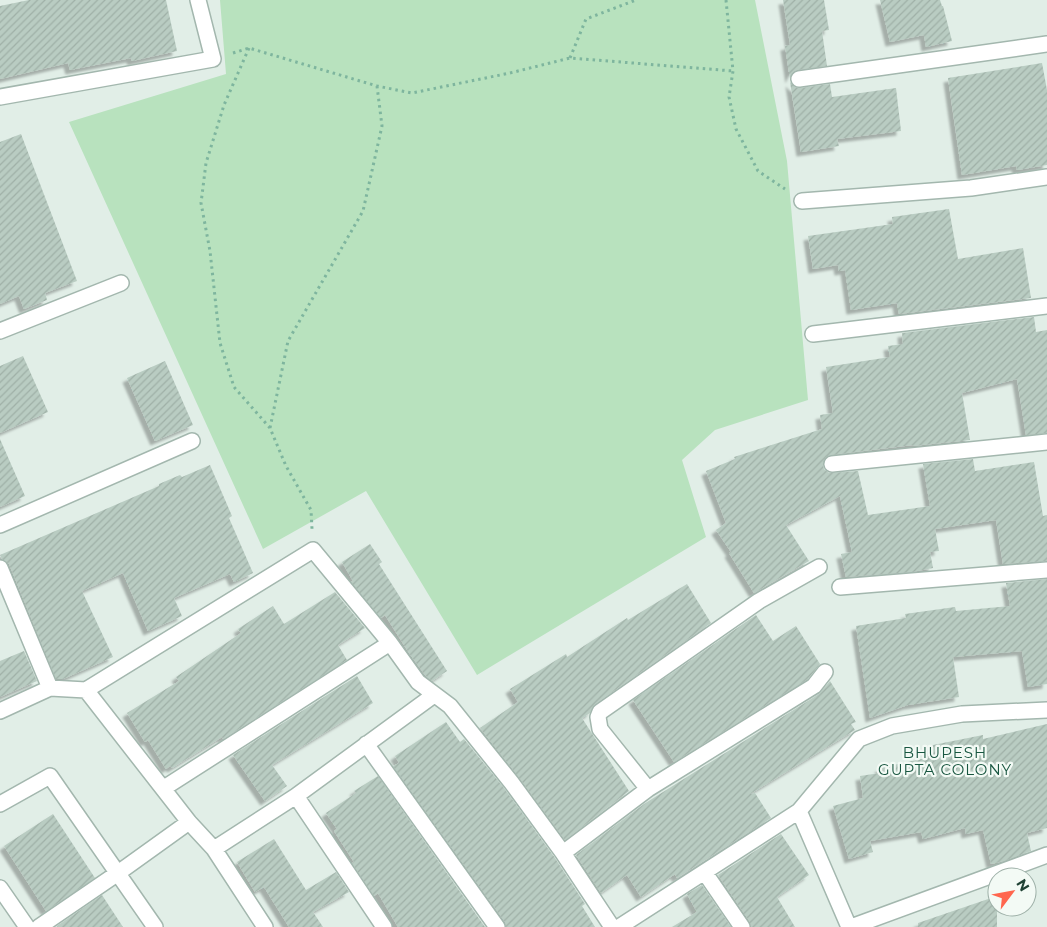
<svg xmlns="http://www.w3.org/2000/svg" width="1047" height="927" font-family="Montserrat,sans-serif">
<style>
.green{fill:#b8e2be}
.building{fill:url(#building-hatch);filter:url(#shadow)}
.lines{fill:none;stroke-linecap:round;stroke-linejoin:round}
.minor-casing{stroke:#a3b7ae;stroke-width:18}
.path{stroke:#7eb59e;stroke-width:3;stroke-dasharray:2.5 4;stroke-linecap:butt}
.minor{stroke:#fff;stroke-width:15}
.labels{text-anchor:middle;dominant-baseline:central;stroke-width:4.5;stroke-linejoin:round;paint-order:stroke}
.neighbourhood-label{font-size:15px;letter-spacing:1px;fill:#185640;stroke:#f3faf5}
</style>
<defs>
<pattern id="building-hatch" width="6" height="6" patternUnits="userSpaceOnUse" patternTransform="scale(1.25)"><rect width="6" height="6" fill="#b9ccc2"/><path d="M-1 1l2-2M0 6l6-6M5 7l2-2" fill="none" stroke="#9fb0a7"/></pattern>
<filter id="shadow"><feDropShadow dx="-4.5" dy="4.5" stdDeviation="1" flood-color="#0004"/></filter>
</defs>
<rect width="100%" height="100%" fill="#e1eee7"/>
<!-- green -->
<path class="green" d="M 220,0 L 755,0 L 787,161 L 808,400 L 715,430 L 682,460 L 706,537 L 477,675 L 366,491 L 263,549 L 69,122 L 226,74 Z"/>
<!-- building -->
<path class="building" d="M 29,0 L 166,0 L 177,51 L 132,61 L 131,58 L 70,70 L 68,63 L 0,79 L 0,6 Z
M 783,0 L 824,0 L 829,30 L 822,31 L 827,66 L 797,70 L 793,72 L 790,79 L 785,46 L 790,45 Z
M 880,0 L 940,0 L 942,6 L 943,6 L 952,41 L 926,47 L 924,35 L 890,42 Z
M 1042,63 L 1047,90 L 1047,165 L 1017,170 L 1016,166 L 962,175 L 948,78 Z
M 790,82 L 795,87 L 800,88 L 830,84 L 832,97 L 896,88 L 901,131 L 837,139 L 839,146 L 801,152 Z
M 21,134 L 77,281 L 45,293 L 47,300 L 24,309 L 19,296 L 0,304 L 0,142 Z
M 949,209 L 958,259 L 1023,248 L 1031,298 L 899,314 L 897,303 L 851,310 L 845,270 L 839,271 L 838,265 L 813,269 L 808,236 L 893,224 L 892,217 Z
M 1034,317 L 1036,332 L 1047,330 L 1047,433 L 1026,435 L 1017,379 L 962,393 L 970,440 L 913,446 L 913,445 L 831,455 L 826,457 L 823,464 L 824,469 L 829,473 L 858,471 L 868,515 L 930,506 L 923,464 L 973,459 L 975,471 L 1034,462 L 1043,516 L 1047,515 L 1047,561 L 1003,564 L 996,520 L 935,529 L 939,551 L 930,552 L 933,568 L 912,572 L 846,577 L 841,554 L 852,552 L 840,496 L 786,525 L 809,561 L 754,593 L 729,553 L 731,552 L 716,530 L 726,523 L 706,471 L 735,459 L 734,457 L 822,429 L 820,415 L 833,413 L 826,367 L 890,357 L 888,346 L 903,344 L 902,333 Z
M 23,356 L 48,412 L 0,433 L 0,366 Z
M 165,361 L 193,425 L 155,441 L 127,378 Z
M 0,439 L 25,496 L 0,507 Z
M 210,465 L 232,516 L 229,518 L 253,573 L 234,582 L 230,574 L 174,598 L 182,616 L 148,631 L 123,573 L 82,591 L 113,657 L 63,679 L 56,679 L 9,564 L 2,559 L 0,555 L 159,486 L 159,484 L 180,475 L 182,477 Z
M 370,544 L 382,562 L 379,564 L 447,671 L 432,681 L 425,675 L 409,653 L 385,615 L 381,618 L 351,582 L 353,581 L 342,562 Z
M 1047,579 L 1047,684 L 1028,687 L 1022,651 L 953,657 L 959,697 L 908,705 L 870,718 L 856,626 L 906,618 L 905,614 L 955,607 L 956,611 L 1010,606 L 1006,583 Z
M 687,584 L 711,623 L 595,704 L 590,713 L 582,718 L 629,791 L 565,840 L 518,776 L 480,728 L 518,702 L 510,689 L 566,654 L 567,657 L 627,618 L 628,620 Z
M 335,592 L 365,628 L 338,645 L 347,660 L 223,739 L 222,737 L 172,768 L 170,766 L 166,769 L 148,740 L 145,742 L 127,713 L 179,681 L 176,677 L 241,633 L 238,629 L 273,606 L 284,624 Z
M 756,615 L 773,641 L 796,626 L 820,664 L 808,679 L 674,762 L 633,700 Z
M 24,651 L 37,681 L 0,697 L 0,661 Z
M 357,676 L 373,703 L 272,765 L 287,786 L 265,801 L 233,755 Z
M 830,681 L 856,722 L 851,724 L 855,730 L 750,794 L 755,793 L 771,818 L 677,878 L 675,874 L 641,897 L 627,875 L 601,893 L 576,855 L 644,804 L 819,694 Z
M 446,722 L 460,742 L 464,739 L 504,788 L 555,858 L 585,904 L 582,906 L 595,927 L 506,927 L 505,922 L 393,766 L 399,763 L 395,756 Z
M 1047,724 L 1047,828 L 1027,833 L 1031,851 L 1004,861 L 991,864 L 983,830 L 966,834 L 965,828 L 923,839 L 921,832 L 870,841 L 873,852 L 849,859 L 833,806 L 863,798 L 860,776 L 880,773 L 879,768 L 931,757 L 928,746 L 983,735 L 983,739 Z
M 378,776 L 485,927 L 398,927 L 378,893 L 374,896 L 352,863 L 354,862 L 334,831 L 337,829 L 326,813 L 356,793 L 354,791 Z
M 53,814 L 95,878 L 46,911 L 4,846 Z
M 781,834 L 809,875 L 777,897 L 795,927 L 751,927 L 750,922 L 718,875 Z
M 274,839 L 306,890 L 336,872 L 349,892 L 313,912 L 323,927 L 289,927 L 264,887 L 255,892 L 237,862 Z
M 702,885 L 731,927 L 672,927 L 697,912 L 687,894 Z
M 102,895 L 123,927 L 57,927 L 57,926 Z
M 997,896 L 997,927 L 918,927 L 918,923 Z"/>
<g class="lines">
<defs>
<path id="minor" d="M 799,79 L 1047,44
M 0,97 L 213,59 L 198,0
M 802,201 L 971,188 L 1047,177
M 0,331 L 121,283
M 813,334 L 1047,306
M 832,464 L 1047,442
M 0,525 L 192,441
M 0,568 L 50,688
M 840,587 L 1047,570
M 86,690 L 313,550 L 390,643 L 418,682 L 450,706 L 511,782 L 563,853 L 612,927
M 0,711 L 50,688 L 86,690 L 189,822 L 214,849 L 265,927
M 366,744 L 497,927
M 164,788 L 390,643
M 648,789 L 600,729 L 598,717 L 600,712 L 759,601 L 819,567
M 296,796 L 384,927
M 0,804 L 50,776 L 155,927
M 799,811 L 849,927
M 214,849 L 296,796 L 434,695
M 563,853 L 648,789 L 814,686 L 825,672
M 705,873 L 742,927
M 0,888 L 27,927
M 39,927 L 118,873 L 189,822
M 619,927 L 799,811 L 859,739 L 892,726 L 962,714 L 1047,710
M 851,927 L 1047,855"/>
</defs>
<!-- minor casing -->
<use href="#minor" class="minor-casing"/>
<!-- path -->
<path class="path" d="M 726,0 L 733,71 L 729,97 L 736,129 L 758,171 L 785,189
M 249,48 L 224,105 L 206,163 L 201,203 L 210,251 L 220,343 L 234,387 L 270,428 L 286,466 L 311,510 L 312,529
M 233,53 L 249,48 L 377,86 L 412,93 L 510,73 L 570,58 L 733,71
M 570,58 L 586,19 L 636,0
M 270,428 L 288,341 L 363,211 L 382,126 L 377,86"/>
<!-- minor -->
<use href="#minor" class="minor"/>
</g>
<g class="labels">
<!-- neighbourhood labels -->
<g class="neighbourhood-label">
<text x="945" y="752">BHUPESH<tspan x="945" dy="17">GUPTA COLONY</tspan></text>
</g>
</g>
<!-- north arrow -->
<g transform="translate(1012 892) rotate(58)"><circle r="24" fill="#f3faf5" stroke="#9eb0a8"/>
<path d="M0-4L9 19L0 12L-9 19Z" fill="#ff664e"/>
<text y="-8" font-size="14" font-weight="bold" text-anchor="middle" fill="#1f4134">N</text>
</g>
</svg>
